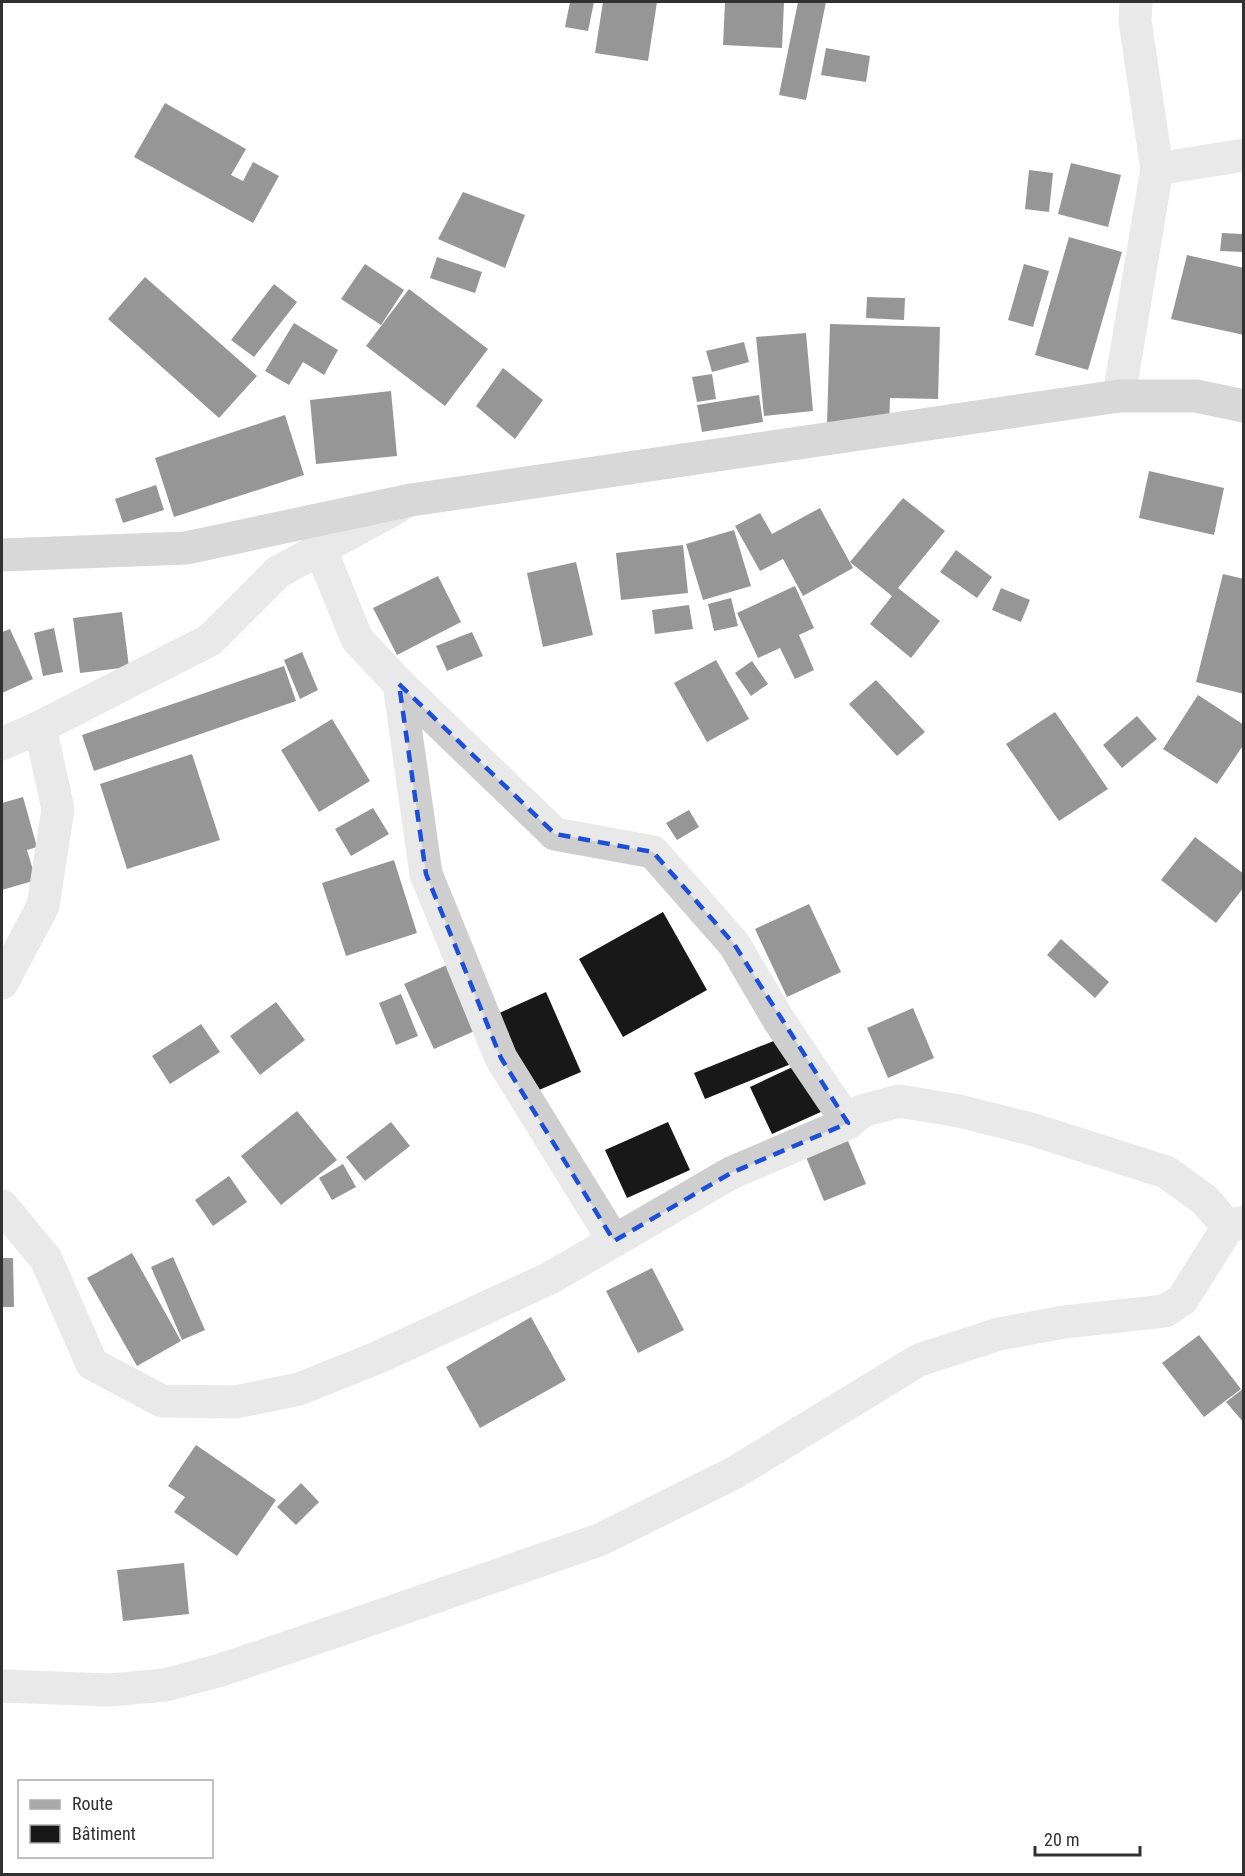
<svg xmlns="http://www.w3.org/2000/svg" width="1245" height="1876" font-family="'Roboto Condensed',sans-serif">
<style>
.building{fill:#181818}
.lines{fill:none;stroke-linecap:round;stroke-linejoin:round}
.minor{stroke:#cecece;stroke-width:33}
.major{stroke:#a9a9a9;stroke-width:33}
.marked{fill:none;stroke:#1d4ed8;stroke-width:4.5;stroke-dasharray:12 8;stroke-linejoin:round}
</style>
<rect width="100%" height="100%" fill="#fff"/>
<!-- building -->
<path class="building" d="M 570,2 L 594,2 L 588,31 L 565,27 Z
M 603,2 L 657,2 L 648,61 L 595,53 Z
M 725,2 L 784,2 L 782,48 L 723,45 Z
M 798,2 L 826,2 L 806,100 L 779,95 Z
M 826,48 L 870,56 L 866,82 L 821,75 Z
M 165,103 L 246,149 L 231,175 L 243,181 L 253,162 L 279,176 L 253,223 L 134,157 Z
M 1071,163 L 1121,175 L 1108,227 L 1058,214 Z
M 1029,170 L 1053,173 L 1049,212 L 1025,209 Z
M 463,192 L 525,215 L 505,268 L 438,239 Z
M 1222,233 L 1244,234 L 1244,252 L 1220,251 Z
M 1069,237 L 1122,252 L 1088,370 L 1035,355 Z
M 1187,255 L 1244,268 L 1244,335 L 1171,319 Z
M 437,257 L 482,272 L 475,293 L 430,278 Z
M 365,264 L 404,290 L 381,325 L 341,299 Z
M 1024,264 L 1049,271 L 1033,327 L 1008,320 Z
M 145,277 L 257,376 L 219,418 L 108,319 Z
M 274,284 L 297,302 L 254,357 L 231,340 Z
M 409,289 L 488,349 L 445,406 L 366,346 Z
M 867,297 L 905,298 L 904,320 L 866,318 Z
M 294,323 L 338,350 L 324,375 L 303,362 L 289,385 L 265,371 Z
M 830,324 L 940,327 L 938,399 L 890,398 L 889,426 L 827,424 Z
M 806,333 L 813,411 L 764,416 L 756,337 Z
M 744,342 L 749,362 L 712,372 L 706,351 Z
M 503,368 L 543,400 L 515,439 L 476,406 Z
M 712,374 L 716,399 L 697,402 L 692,377 Z
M 391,391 L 397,456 L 316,464 L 310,400 Z
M 759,395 L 763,422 L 702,432 L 697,405 Z
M 285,415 L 304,475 L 174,517 L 155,458 Z
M 1149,471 L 1224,488 L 1214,535 L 1139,518 Z
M 156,485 L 164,510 L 123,523 L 115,499 Z
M 903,498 L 945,531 L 898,588 L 940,621 L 911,658 L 870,624 L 892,596 L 850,562 Z
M 820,508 L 853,568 L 803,596 L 783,559 L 760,571 L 735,526 L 760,513 L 772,534 Z
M 734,530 L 751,586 L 703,600 L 686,544 Z
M 683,545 L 688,593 L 621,600 L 616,553 Z
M 956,550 L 992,577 L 977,598 L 940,572 Z
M 576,562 L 593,635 L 543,647 L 527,573 Z
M 1223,574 L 1244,579 L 1244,694 L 1196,682 Z
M 438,576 L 461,622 L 397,655 L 373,608 Z
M 795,586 L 814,628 L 799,635 L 814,670 L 795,679 L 780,648 L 758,658 L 737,613 Z
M 1001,588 L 1030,600 L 1021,622 L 992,610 Z
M 731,598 L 738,626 L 714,631 L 708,604 Z
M 689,605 L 693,629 L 655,634 L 652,610 Z
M 122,612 L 129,667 L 80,673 L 73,618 Z
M 54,628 L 63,672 L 43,676 L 34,633 Z
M 10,629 L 33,679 L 2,693 L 2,632 Z
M 472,632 L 483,656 L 447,671 L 436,646 Z
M 302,652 L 318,690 L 300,699 L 284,660 Z
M 716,660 L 749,719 L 707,742 L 674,683 Z
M 752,661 L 768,684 L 751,696 L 735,673 Z
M 284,666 L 296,701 L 94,771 L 82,735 Z
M 876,680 L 925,732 L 897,756 L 849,704 Z
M 1198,695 L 1244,725 L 1244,744 L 1217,784 L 1163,749 Z
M 1055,712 L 1108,789 L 1059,821 L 1006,744 Z
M 1137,716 L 1157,739 L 1122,768 L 1103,745 Z
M 332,719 L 370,781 L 319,812 L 281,750 Z
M 192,754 L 220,840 L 127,869 L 100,784 Z
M 23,797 L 37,847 L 27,850 L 36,880 L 2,890 L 2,803 Z
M 373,808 L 389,834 L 351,856 L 335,829 Z
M 689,810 L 699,827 L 677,840 L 666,823 Z
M 1195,837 L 1244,874 L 1244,887 L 1216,923 L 1161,880 Z
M 394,860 L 417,933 L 346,956 L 322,883 Z
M 809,904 L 841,972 L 787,997 L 755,929 Z
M 663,912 L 707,990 L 623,1037 L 579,959 Z
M 1061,939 L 1109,982 L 1095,998 L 1047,955 Z
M 449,964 L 479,1029 L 434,1049 L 404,984 Z
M 546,992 L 581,1072 L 532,1093 L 497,1014 Z
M 401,994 L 418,1036 L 396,1045 L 379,1003 Z
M 276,1002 L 305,1040 L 260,1075 L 230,1036 Z
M 913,1008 L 934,1058 L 888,1078 L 867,1028 Z
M 201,1024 L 220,1052 L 170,1084 L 152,1056 Z
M 781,1038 L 791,1064 L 705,1099 L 694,1073 Z
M 801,1063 L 823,1111 L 772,1134 L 750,1087 Z
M 297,1111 L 337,1160 L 281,1205 L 241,1156 Z
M 391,1122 L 410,1146 L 365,1181 L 346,1157 Z
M 668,1122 L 690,1170 L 627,1198 L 605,1150 Z
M 848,1141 L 866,1184 L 824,1201 L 806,1157 Z
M 343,1164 L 356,1187 L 332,1200 L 319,1178 Z
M 229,1176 L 247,1202 L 213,1226 L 195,1200 Z
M 132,1253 L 181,1341 L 137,1366 L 87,1278 Z
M 173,1257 L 205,1330 L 182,1340 L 151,1267 Z
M 2,1258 L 13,1258 L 14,1307 L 2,1307 Z
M 652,1268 L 684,1330 L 638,1353 L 606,1291 Z
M 531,1317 L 566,1380 L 480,1428 L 446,1367 Z
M 1199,1335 L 1241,1389 L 1204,1417 L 1162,1363 Z
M 1244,1388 L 1244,1423 L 1226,1402 Z
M 196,1445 L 276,1500 L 237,1556 L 174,1512 L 185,1497 L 168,1486 Z
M 301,1483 L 319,1502 L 296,1525 L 277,1507 Z
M 184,1563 L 189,1614 L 123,1621 L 117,1570 Z"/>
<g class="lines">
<!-- minor -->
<path class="minor" d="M 1157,169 L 1244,155
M 1119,396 L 1157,169 L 1135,21 L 1136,2
M 320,548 L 357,639 L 399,684 L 555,834 L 653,852 L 734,944 L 778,1019 L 848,1123
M 399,684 L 426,874 L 501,1058 L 614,1241
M 2,744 L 40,727 L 210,640 L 278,572 L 396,508
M 2,983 L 43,906 L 58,809 L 40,727
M 2,1206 L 46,1259 L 92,1364 L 162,1401 L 236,1402 L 299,1389 L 379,1357 L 550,1278 L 731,1173 L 848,1123 L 862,1111 L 899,1101 L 959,1111 L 1031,1129 L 1166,1172 L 1205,1200 L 1228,1227 L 1244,1222
M 2,1686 L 110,1690 L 165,1685 L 221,1670 L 348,1627 L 599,1540 L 734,1473 L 919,1360 L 999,1334 L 1064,1322 L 1165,1311 L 1182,1300 L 1228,1227"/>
<!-- major -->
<path class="major" d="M 2,555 L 186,548 L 411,500 L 1119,396 L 1196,396 L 1244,406"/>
</g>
<!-- marked area -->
<path d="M0 0H1245V1876H0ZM 399,684 L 555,834 L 653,852 L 734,944 L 848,1123 L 731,1173 L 614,1241 L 501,1058 L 426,874 Z" fill="#fff" fill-opacity=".55" fill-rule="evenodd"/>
<path class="marked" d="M 399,684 L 555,834 L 653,852 L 734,944 L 848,1123 L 731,1173 L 614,1241 L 501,1058 L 426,874 Z"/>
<!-- border -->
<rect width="1245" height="1876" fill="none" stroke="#313131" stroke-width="6"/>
<!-- legend -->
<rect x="18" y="1780" width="195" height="78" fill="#ffffff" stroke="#adadad" stroke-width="1.5"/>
<rect x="30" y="1800" width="30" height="9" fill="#a9a9a9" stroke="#adadad" stroke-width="1.5"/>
<text x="72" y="1810" font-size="18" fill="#313131">Route</text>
<rect x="30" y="1825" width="30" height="18" fill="#181818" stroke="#adadad" stroke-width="1.5"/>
<text x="72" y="1840" font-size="18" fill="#313131">Bâtiment</text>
<!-- scale -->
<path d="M1035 1846v9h105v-9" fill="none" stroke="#313131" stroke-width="3"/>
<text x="1044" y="1846" font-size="18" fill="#313131" stroke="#ffffff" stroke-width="4.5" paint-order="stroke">20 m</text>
</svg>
